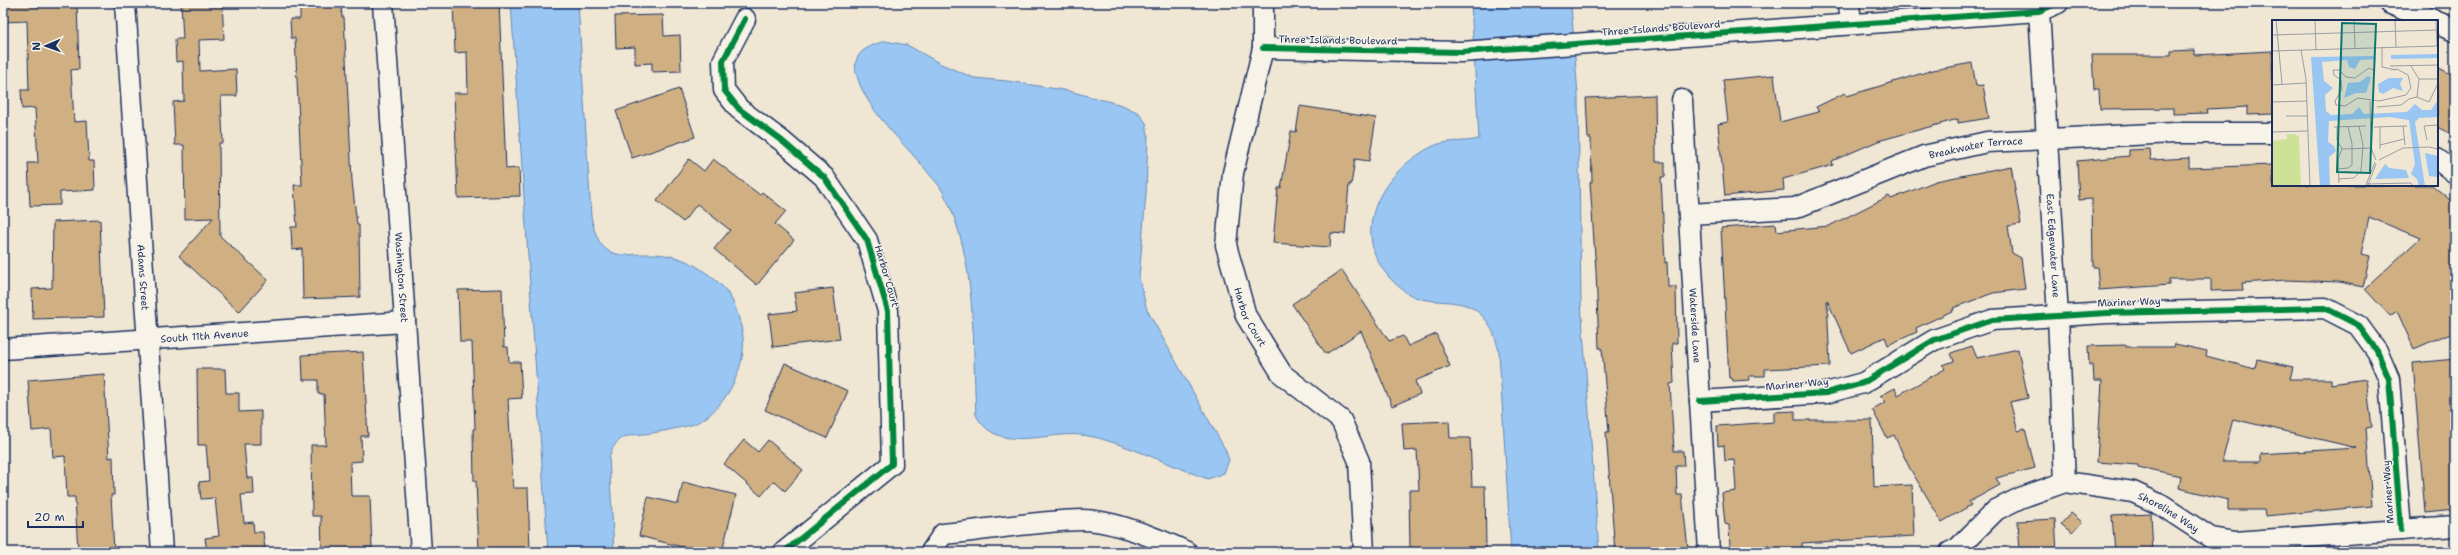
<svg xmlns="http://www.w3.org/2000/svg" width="2458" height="555" font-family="'Shantell Sans',sans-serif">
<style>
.water{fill:#99c6f3;stroke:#678ab7}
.building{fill:#d0b083;stroke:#1b2f5e;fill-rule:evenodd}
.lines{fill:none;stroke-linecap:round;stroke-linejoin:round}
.street-casing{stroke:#1b2f5e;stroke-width:23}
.secondary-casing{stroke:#1b2f5e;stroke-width:25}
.street{stroke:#f7f3e8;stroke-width:20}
.secondary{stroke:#f7f3e8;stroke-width:22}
.cycleway-casing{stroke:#f7f3e8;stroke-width:8}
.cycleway{stroke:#00873e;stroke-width:6}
.labels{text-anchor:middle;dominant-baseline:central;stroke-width:3;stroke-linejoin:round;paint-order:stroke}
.street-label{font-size:10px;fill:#1b2f5e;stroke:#f7f3e8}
.inset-road{fill:none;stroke:#9a9da5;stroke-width:1}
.view{fill:#0f766e;fill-opacity:0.15;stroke:#0f766e;stroke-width:2}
.inset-edge{fill:none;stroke:#1b2f5e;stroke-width:2}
</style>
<rect width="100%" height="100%" fill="#efe6d4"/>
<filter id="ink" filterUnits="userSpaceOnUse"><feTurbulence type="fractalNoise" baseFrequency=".025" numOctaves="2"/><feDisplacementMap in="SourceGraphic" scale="8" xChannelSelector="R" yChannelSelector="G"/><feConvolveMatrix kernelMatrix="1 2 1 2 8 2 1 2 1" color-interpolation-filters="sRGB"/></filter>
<g filter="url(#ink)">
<!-- water -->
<path class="water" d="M 511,3 L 578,3 L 591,216 C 602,274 629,247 670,256 C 688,259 705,271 719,283 C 734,296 740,318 743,337 C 747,368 722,416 691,425 C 678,428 665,431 652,433 C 642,435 633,433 623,438 C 615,442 612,449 609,457 L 614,552 L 548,552 Z
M 1471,3 L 1571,5 L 1578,95 L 1581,303 L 1599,552 L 1511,552 L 1499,352 C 1495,334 1490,320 1474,309 C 1457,297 1426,306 1407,293 C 1343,248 1372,178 1431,147 C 1447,139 1463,143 1479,139 Z
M 885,41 L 907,45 L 941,64 L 974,78 L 1007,81 L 1069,91 L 1122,105 L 1139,113 L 1146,123 L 1148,135 L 1146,194 L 1139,278 L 1147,310 L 1225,449 L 1229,460 L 1224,473 L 1208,479 C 1174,467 1142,451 1108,441 C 1100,438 1090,436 1081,435 C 1046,431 997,455 976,415 C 972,342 978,259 943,192 C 939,184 931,177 926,170 C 904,143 863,107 856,72 C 852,52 869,46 885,41 Z"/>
<!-- building -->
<path class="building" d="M 3,3 L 77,3 L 79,69 L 71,70 L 74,122 L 87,121 L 89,161 L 94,161 L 95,190 L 60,192 L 60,205 L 30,206 L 28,163 L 38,163 L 35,108 L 22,109 L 21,90 L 29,90 L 27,21 L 3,22 Z
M 181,3 L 222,3 L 224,39 L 199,40 L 200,71 L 236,69 L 237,96 L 221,96 L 223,143 L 219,143 L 220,236 L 268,280 L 239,312 L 179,256 L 213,218 L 185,219 L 184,145 L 175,145 L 173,102 L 184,101 L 183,61 L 176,62 L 175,39 L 183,39 Z
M 300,3 L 341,3 L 342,17 L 344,17 L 352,181 L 357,225 L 359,225 L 360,297 L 303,299 L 302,249 L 292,250 L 291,227 L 297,227 L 294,185 L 302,185 L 295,38 L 291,38 L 290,19 L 300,19 Z
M 453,3 L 499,3 L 506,169 L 519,168 L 520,196 L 458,198 L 454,93 L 468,93 L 467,52 L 455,53 Z
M 663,15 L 664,36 L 680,35 L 681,71 L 652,72 L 652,63 L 635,64 L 635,47 L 616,48 L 615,16 Z
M 2195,50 L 2195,55 L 2272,51 L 2273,114 L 2247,115 L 2247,107 L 2207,109 L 2208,113 L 2173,114 L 2173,108 L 2100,109 L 2099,89 L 2094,89 L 2092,55 L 2171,55 L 2171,51 Z
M 1972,63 L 1976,86 L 1983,85 L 1989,118 L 1958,123 L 1958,119 L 1878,141 L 1832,161 L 1833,165 L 1783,179 L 1784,190 L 1725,196 L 1718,124 L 1728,122 L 1723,80 L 1774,75 L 1780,122 L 1819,112 L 1816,107 L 1845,93 L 1847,96 L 1933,70 Z
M 2437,67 L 2455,76 L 2455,136 L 2437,127 Z
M 679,89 L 695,137 L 632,158 L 616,111 Z
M 1655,95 L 1656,162 L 1665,162 L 1665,177 L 1661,177 L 1665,263 L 1667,262 L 1668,287 L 1676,287 L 1677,343 L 1672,343 L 1674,383 L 1670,384 L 1674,451 L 1683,451 L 1684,466 L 1676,466 L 1677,495 L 1682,495 L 1688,549 L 1615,552 L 1606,432 L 1609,432 L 1602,348 L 1599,348 L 1596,271 L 1590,182 L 1592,182 L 1591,138 L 1588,138 L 1586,98 Z
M 1300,106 L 1376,118 L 1369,161 L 1355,159 L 1351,185 L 1349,184 L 1345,234 L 1331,233 L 1330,247 L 1273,243 L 1278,188 L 1281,188 L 1291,131 L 1296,132 Z
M 2150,149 L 2151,160 L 2189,158 L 2189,168 L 2273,165 L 2273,185 L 2432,185 L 2455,204 L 2455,331 L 2414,349 L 2397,311 L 2390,316 L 2365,289 L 2420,238 L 2369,217 L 2361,254 L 2370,256 L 2363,287 L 2339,282 L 2286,280 L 2242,283 L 2243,290 L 2211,291 L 2211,279 L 2169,279 L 2169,285 L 2099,290 L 2097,267 L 2093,267 L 2092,199 L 2079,200 L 2077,161 L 2129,156 L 2129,150 Z
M 689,159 L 704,171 L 713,159 L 760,195 L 762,192 L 786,211 L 775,224 L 794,240 L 757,285 L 714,249 L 730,230 L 697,204 L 683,222 L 657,201 Z
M 2011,166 L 2021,224 L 2008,226 L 2012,253 L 2021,258 L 2025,289 L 1993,293 L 1953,308 L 1954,310 L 1916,328 L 1917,332 L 1888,345 L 1885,337 L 1851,353 L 1827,300 L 1830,366 L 1765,369 L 1765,376 L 1749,376 L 1750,380 L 1733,381 L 1732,378 L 1729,378 L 1721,228 L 1776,224 L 1777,231 L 1829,226 L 1889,196 L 1891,199 L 1936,181 Z
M 100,220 L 104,317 L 33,319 L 32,289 L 52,288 L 53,222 Z
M 1342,270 L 1389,341 L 1403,336 L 1408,346 L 1436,334 L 1450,366 L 1415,381 L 1420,394 L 1392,406 L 1361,331 L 1326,354 L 1292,304 Z
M 833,288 L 840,339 L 773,347 L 769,314 L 797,311 L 794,293 Z
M 502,289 L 504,347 L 508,347 L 509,362 L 520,362 L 522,398 L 508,399 L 513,488 L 528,488 L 530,552 L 479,552 L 476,481 L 474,481 L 473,429 L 475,429 L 472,342 L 460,342 L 458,290 Z
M 2175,344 L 2207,351 L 2206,356 L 2255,369 L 2257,359 L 2293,367 L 2290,379 L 2331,379 L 2331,384 L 2366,379 L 2372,427 L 2366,428 L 2372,506 L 2265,516 L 2264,510 L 2228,510 L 2228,500 L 2179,488 L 2181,476 L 2138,467 L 2138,465 L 2097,462 L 2102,381 L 2094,381 L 2093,365 L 2089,365 L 2088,346 L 2126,345 L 2126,347 L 2174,347 ZM 2233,419 L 2357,448 L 2261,454 L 2261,462 L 2222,462 Z
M 1972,346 L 1977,358 L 2018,349 L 2028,398 L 2010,402 L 2018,431 L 2025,429 L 2035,468 L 1996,478 L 2000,485 L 1969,502 L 1971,505 L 1942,522 L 1909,467 L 1894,435 L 1887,438 L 1872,409 L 1886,402 L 1880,396 L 1895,388 L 1898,395 L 1945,369 L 1943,365 L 1954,361 L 1951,353 Z
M 363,352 L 368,436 L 361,436 L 362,461 L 350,462 L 351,496 L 370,496 L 372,548 L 322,550 L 321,516 L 312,516 L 311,445 L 326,445 L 324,394 L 318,394 L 318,380 L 303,380 L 302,355 Z
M 2455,359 L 2455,510 L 2425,513 L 2413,363 Z
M 785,363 L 848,391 L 827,438 L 765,410 Z
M 197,369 L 225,369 L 226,393 L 239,393 L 239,412 L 261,411 L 261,444 L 244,444 L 247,478 L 253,478 L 254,494 L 241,495 L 244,523 L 253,522 L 254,532 L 263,532 L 265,549 L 207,552 L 205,538 L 219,536 L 215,498 L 201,499 L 199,482 L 209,481 L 206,445 L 198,445 Z
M 104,374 L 109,458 L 113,457 L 114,495 L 111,495 L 114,552 L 78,552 L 75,497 L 67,497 L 65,456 L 53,457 L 51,429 L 32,431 L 28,380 Z
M 1795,411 L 1795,420 L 1872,420 L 1874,487 L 1912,485 L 1914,536 L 1802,543 L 1802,550 L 1781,552 L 1770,552 L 1769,546 L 1730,548 L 1729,525 L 1725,524 L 1722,493 L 1736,491 L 1734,460 L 1725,461 L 1724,445 L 1718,446 L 1717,426 L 1774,422 L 1774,412 Z
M 1449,421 L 1450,438 L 1470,438 L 1472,486 L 1485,486 L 1486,548 L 1410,549 L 1409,490 L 1419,490 L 1417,450 L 1404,451 L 1402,423 Z
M 744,440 L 758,452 L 768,440 L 803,470 L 785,491 L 774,481 L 761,496 L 724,464 Z
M 683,482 L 736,495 L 722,552 L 702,552 L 639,536 L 648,497 L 678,504 Z
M 2071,513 L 2082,522 L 2072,533 L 2061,524 Z
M 2151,514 L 2153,552 L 2115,552 L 2112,516 Z
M 2055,519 L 2057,552 L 2020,552 L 2018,521 Z"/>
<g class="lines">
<defs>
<g id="street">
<path id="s1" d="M 125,3 L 162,552"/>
<path id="s2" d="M 383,3 L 421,552"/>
<path id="s3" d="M 1263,3 L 1263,48 L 1233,173 L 1226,245 L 1246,316 L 1282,374 L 1341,420 L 1359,461 L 1364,552"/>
<path d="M 1849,3 L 1851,24"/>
<path id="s4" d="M 2039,11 L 2058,316 L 2065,482"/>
<path d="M 745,19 L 723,61 L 724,90 L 739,109 L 782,141 L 824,177 L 867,240 L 888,311 L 892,464 L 784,552"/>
<path d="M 1263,48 L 1461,52 L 2039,11 L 2058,3"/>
<path id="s5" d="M 1682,100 L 1709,552"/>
<path d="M 2437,159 L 2455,173"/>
<path id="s6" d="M 1689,214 L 1795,208 L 1924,156 L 1987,142 L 2174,133 L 2273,133"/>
<path id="s7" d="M 3,349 L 405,322"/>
<path d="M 1700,401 L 1826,393 L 1863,383 L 1934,340 L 1992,320 L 2107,313 L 2325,308 L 2358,325 L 2377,351 L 2389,379 L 2401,530"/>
<path d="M 931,552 L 943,534 C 989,530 1036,521 1083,520 C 1112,520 1160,539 1187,552"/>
<path id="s8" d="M 1950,552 L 1957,549 L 1996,510 L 2020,498 L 2065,482 L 2133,492 L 2161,505 L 2211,538 L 2235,542 L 2455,526"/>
</g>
<path id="secondary" d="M 2391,3 L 2433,21
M 2437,23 L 2455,30"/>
</defs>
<!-- street casing -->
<use href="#street" class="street-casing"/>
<!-- secondary casing -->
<use href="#secondary" class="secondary-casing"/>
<!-- street -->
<use href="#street" class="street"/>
<!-- secondary -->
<use href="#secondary" class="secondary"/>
<defs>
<path id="cycleway" d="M 745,19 L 723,61 L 724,90 L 739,109 L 782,141 L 824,177 L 867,240 L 888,311 L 892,464 L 784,552
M 1263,48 L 1461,52 L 2039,11 L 2058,3
M 1700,401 L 1826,393 L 1863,383 L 1934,340 L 1992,320 L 2107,313 L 2325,308 L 2358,325 L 2377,351 L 2389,379 L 2401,530"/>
</defs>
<!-- cycleway casing -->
<use href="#cycleway" class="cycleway-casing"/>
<!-- cycleway -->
<use href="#cycleway" class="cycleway"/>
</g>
</g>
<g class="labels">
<!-- street labels -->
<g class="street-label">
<text transform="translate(1661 28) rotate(-4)">Three Islands Boulevard</text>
<text transform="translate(1338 40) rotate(1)">Three Islands Boulevard</text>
<text stroke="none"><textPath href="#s6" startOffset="298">Breakwater Terrace</textPath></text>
<text stroke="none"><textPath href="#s4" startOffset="235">East Edgewater Lane</textPath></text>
<text transform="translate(887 276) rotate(74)">Harbor Court</text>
<text stroke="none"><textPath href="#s1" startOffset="275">Adams Street</textPath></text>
<text stroke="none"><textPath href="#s2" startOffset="275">Washington Street</textPath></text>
<text transform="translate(2129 302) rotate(-2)">Mariner Way</text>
<text stroke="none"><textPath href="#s3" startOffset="322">Harbor Court</textPath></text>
<text stroke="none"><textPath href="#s5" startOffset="226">Waterside Lane</textPath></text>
<text stroke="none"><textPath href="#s7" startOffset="202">South 11th Avenue</textPath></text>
<text transform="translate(1797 384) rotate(-5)">Mariner Way</text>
<text transform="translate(2388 492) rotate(-94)">Mariner Way</text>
<text stroke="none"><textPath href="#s8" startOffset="247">Shoreline Way</textPath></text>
</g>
</g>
<!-- overview -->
<g transform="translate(2272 20)">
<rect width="166" height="166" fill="#efe6d4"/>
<path d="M 15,114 L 23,114 L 27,117 L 29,166 L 0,166 L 0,121 L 15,119 Z" fill="#cde297"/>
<path d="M 166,34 L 166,38 L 119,39 L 119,35 ZM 103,36 L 104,39 L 88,40 L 83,49 L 77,47 L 75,40 L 50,42 L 52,61 L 61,68 L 53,75 L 54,91 L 59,95 L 80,94 L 87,87 L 92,94 L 135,92 L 143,84 L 150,90 L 159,90 L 166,80 L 166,97 L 147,98 L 143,102 L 153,166 L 147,166 L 145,159 L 139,154 L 143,144 L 137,100 L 117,97 L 57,101 L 56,122 L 62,126 L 64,131 L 57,137 L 58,166 L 48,166 L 39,37 ZM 96,56 L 99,58 L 94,73 L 84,73 L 72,78 L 76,63 L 88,62 ZM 117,58 L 131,58 L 128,64 L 131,71 L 121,68 L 111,74 L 107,72 L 106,64 ZM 153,133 L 166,136 L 166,157 L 157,156 ZM 113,144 L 117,148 L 134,150 L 137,158 L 103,159 Z" fill="#99c6f3"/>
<path class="inset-road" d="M 4,0 L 10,64M 43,0 L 44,30M 82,0 L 83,28M 123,0 L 124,27M 164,0 L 165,26M 0,15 L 166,10M 110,27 L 110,47 L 124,50M 29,30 L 34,59 L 38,166M 0,31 L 166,26M 118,46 L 166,45M 139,46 L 147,59 L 145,77M 101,50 L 97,48 L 83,58 L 74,57 L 67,50 L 61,50 L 62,55 L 69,60 L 70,69 L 63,81 L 64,85 L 73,86 L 86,78 L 107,81 L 134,75 L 139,68 L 136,55 L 125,49 L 119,50M 147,59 L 166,59M 0,65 L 34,63M 98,81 L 99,128 L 104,140M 0,82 L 35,81M 105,87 L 129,85 L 137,79 L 145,77 L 157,82 L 166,63M 0,93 L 0,109M 14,96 L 36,96M 131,106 L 133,125M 62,107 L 94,106M 65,107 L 65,120 L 70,129 L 66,139 L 67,163M 102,107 L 135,106M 108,107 L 108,129M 0,112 L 36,111M 155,120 L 152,106 L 166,105M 108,125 L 132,119M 70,129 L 99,128M 107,140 L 131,128 L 157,127 L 166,129M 66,149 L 76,148 L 80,145 L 80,124 L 76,107M 67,159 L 82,158 L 89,151 L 91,125 L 87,106M 94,164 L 139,163 L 141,166M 94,165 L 103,142M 96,165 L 104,144"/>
<path class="view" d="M 70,3 L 104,4 L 98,153 L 65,152 Z"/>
<rect width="166" height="166" class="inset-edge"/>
</g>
<!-- margin -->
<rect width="2458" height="555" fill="none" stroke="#f7f3e8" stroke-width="16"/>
<rect x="8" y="8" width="2442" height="539" fill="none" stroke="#1b2f5e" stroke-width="1.5" filter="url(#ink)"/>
<!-- north arrow -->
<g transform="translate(46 46) rotate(268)" stroke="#f7f3e8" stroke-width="3" paint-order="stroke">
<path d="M0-3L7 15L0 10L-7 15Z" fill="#1b2f5e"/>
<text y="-6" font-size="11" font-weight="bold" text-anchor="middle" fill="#1b2f5e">N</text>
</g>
<!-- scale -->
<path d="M28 521v6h55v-6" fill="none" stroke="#1b2f5e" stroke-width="2"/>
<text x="34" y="521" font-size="12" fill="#1b2f5e" stroke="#f7f3e8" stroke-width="3" paint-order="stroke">20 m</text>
</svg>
